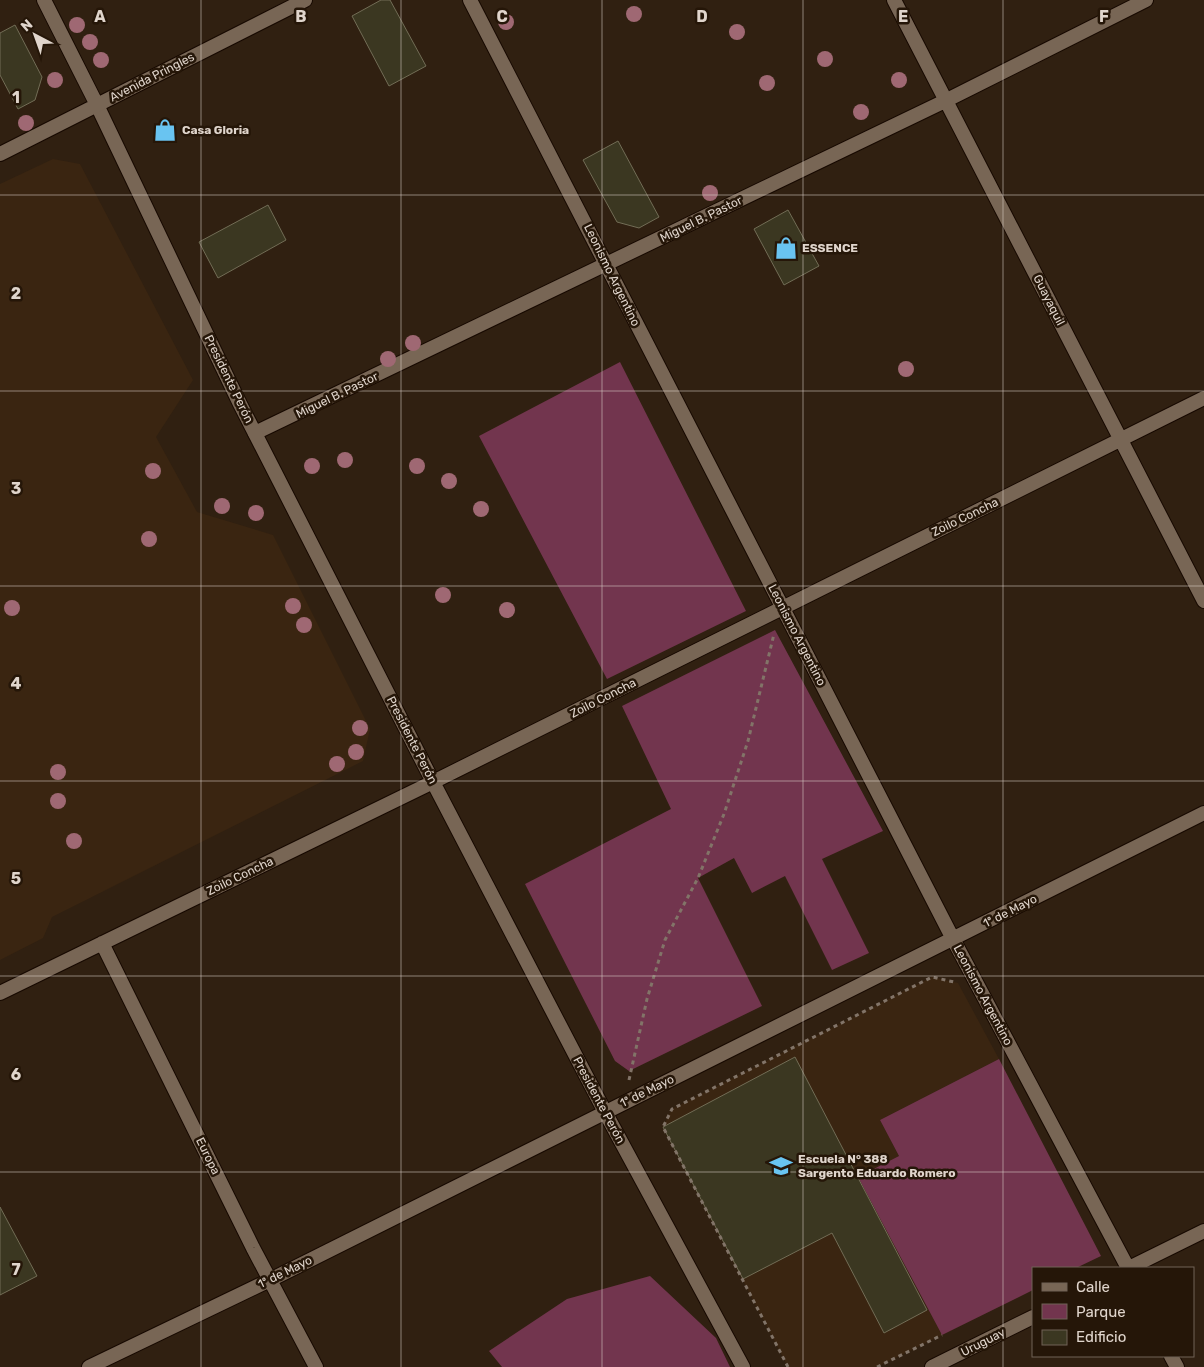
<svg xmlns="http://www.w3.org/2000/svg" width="1204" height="1367" font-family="Rubik,sans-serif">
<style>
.built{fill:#3a2511}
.green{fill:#72354e}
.building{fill:#3b3721;stroke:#726d56}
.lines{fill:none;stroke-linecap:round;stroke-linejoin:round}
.minor-casing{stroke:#170900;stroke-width:16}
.tertiary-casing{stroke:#170900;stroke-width:16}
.secondary-casing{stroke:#170900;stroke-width:16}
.path{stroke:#827468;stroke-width:3;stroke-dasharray:4 4;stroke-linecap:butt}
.minor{stroke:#786655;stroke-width:14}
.tertiary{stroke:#786655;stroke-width:14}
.secondary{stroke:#786655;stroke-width:14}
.tree{fill:#9f6873}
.grid{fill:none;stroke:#e0d5cc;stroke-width:1;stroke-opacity:0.55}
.labels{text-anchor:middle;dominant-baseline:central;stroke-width:5;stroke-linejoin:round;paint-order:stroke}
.street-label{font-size:12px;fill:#e0d5cc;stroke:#251608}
.poi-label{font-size:12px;font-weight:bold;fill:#e0d5cc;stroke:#251608;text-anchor:start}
.grid-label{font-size:16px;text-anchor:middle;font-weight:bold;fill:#e0d5cc;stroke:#251608;stroke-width:5;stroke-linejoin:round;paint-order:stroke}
</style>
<rect width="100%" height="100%" fill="#302011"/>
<!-- built -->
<path class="built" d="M 53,159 L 80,164 L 193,380 L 156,437 L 197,512 L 273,535 L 370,729 L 363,761 L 52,917 L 43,938 L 0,960 L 0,184 Z
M 932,977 L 958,983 L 999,1059 L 880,1120 L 899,1156 L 858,1177 L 942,1335 L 877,1367 L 788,1367 L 663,1127 L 672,1109 Z"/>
<!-- green -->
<path class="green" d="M 620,362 L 746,611 L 607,679 L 479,436 Z
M 775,630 L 883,831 L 822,859 L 869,953 L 832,970 L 785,876 L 752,893 L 734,858 L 698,878 L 762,1006 L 629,1071 L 615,1061 L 525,884 L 671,809 L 622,706 Z
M 999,1059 L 1101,1256 L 1076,1268 L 1033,1268 L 1033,1290 L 942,1335 L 858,1177 L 899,1156 L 880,1120 Z
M 650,1276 L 716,1338 L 730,1367 L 502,1367 L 489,1351 L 567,1299 Z"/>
<!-- building -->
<path class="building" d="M 381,0 L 390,0 L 426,66 L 389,86 L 352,16 Z
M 15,25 L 42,77 L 35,100 L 18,109 L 0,75 L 0,33 Z
M 618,141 L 659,217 L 639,228 L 617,222 L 583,160 Z
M 268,205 L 286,240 L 218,278 L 199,242 Z
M 788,210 L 819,266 L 784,285 L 754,229 Z
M 795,1057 L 927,1310 L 884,1333 L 832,1233 L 743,1279 L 663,1127 Z
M 0,1207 L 37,1276 L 0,1295 Z"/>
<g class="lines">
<defs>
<path id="minor" d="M 470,0 L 953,939 L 1128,1268
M 894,0 L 1204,601
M 255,433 L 945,101 L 1146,0
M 433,782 L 605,1112 L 743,1367
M 102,943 L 253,1248 L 316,1367
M 0,993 L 433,782 L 1204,398
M 1129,1268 L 1204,1231
M 1171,1356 L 1177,1367
M 89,1367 L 270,1280 L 1204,813
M 932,1367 L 1033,1317"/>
<path id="tertiary" d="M 97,105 L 239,402 L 433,782"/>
<path id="secondary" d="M 44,0 L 97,105
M 0,154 L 305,0"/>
</defs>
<!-- minor casing -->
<use href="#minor" class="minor-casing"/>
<!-- tertiary casing -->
<use href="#tertiary" class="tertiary-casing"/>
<!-- secondary casing -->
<use href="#secondary" class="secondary-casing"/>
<!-- path -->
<path class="path" d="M 629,1080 L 647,999 L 665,940 L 698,878 L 724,814 L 748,741 L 774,634
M 788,1367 L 663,1127 L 672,1109 L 932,977 L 954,982
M 877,1367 L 942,1335"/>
<!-- minor -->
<use href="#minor" class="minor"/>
<!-- tertiary -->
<use href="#tertiary" class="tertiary"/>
<!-- secondary -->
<use href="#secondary" class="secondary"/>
</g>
<!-- trees -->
<g class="tree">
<circle cx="634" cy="14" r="8"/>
<circle cx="506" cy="22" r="8"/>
<circle cx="77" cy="25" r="8"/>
<circle cx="737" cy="32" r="8"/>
<circle cx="90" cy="42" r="8"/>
<circle cx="825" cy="59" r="8"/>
<circle cx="101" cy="60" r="8"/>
<circle cx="55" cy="80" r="8"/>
<circle cx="899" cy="80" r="8"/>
<circle cx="767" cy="83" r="8"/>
<circle cx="861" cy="112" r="8"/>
<circle cx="26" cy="123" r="8"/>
<circle cx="710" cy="193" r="8"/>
<circle cx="413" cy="343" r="8"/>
<circle cx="388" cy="359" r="8"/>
<circle cx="906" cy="369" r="8"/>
<circle cx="345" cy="460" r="8"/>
<circle cx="312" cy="466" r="8"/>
<circle cx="417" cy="466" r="8"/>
<circle cx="153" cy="471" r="8"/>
<circle cx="449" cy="481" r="8"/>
<circle cx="222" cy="506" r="8"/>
<circle cx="481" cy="509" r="8"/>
<circle cx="256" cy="513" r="8"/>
<circle cx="149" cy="539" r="8"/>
<circle cx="443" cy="595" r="8"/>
<circle cx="293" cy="606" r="8"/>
<circle cx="12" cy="608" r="8"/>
<circle cx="507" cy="610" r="8"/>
<circle cx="304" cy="625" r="8"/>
<circle cx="360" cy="728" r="8"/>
<circle cx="356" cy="752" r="8"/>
<circle cx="337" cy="764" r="8"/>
<circle cx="58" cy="772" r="8"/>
<circle cx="58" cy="801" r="8"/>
<circle cx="74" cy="841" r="8"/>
</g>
<!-- grid -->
<path class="grid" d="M 201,0 L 201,1367M 401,0 L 401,1367M 602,0 L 602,1367M 803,0 L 803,1367M 1003,0 L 1003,1367M 0,195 L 1204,195M 0,391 L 1204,391M 0,586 L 1204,586M 0,781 L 1204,781M 0,976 L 1204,976M 0,1172 L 1204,1172"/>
<!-- icons -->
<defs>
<symbol id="shop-bare" viewBox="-9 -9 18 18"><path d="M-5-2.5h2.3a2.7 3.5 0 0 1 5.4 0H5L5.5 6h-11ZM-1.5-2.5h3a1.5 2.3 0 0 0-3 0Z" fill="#69c4f1" stroke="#251608" stroke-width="2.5" paint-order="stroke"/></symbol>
<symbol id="school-bare" viewBox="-9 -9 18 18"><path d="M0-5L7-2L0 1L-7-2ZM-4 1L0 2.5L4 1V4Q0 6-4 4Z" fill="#69c4f1" stroke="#251608" stroke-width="2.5" paint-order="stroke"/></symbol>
</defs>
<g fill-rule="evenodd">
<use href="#shop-bare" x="149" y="114" width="32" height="32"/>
<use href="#shop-bare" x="770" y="232" width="32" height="32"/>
<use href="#school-bare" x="765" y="1150" width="32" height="32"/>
</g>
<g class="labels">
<!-- street labels -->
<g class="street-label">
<text transform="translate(152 77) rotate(-27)">Avenida Pringles</text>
<text transform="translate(701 219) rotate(-26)">Miguel B. Pastor</text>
<text transform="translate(612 275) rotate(64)">Leonismo Argentino</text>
<text transform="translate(1049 300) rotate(63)">Guayaquil</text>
<text transform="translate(229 379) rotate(64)">Presidente Perón</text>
<text transform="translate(337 395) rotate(-26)">Miguel B. Pastor</text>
<text transform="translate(965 517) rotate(-26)">Zoilo Concha</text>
<text transform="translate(797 635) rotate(63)">Leonismo Argentino</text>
<text transform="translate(603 698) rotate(-27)">Zoilo Concha</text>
<text transform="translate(412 740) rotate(63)">Presidente Perón</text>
<text transform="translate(240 876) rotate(-26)">Zoilo Concha</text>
<text transform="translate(1010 911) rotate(-27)">1º de Mayo</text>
<text transform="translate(983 995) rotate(62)">Leonismo Argentino</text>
<text transform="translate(647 1091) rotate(-26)">1º de Mayo</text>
<text transform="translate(599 1100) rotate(62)">Presidente Perón</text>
<text transform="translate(208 1156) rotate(64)">Europa</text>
<text transform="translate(285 1272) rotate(-26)">1º de Mayo</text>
<text transform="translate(983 1342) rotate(-27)">Uruguay</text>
</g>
<!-- poi labels -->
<g class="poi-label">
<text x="182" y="130">Casa Gloria</text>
<text x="802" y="248">ESSENCE</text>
<text x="798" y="1159">Escuela N° 388<tspan x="798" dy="14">Sargento Eduardo Romero</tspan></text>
</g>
</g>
<g class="grid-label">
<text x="100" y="22">A</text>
<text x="301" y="22">B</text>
<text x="502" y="22">C</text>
<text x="702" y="22">D</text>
<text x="903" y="22">E</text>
<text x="1104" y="22">F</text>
<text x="16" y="103">1</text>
<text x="16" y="299">2</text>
<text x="16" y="494">3</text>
<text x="16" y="689">4</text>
<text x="16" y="884">5</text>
<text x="16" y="1080">6</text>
<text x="16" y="1275">7</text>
</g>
<!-- legend -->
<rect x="1032" y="1267" width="162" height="90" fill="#251608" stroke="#706256"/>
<rect x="1042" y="1283" width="25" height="8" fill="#786655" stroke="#706256"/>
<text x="1076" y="1292" font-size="15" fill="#e0d5cc">Calle</text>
<rect x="1042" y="1304" width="25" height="15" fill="#72354e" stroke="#706256"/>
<text x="1076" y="1317" font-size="15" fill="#e0d5cc">Parque</text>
<rect x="1042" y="1330" width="25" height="15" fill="#3b3721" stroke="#706256"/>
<text x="1076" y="1342" font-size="15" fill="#e0d5cc">Edificio</text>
<!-- north arrow -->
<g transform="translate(35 35) rotate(319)" stroke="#251608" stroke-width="4" paint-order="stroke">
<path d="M0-4L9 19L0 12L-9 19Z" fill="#e0d5cc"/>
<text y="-8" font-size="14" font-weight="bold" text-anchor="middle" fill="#e0d5cc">N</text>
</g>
</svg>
